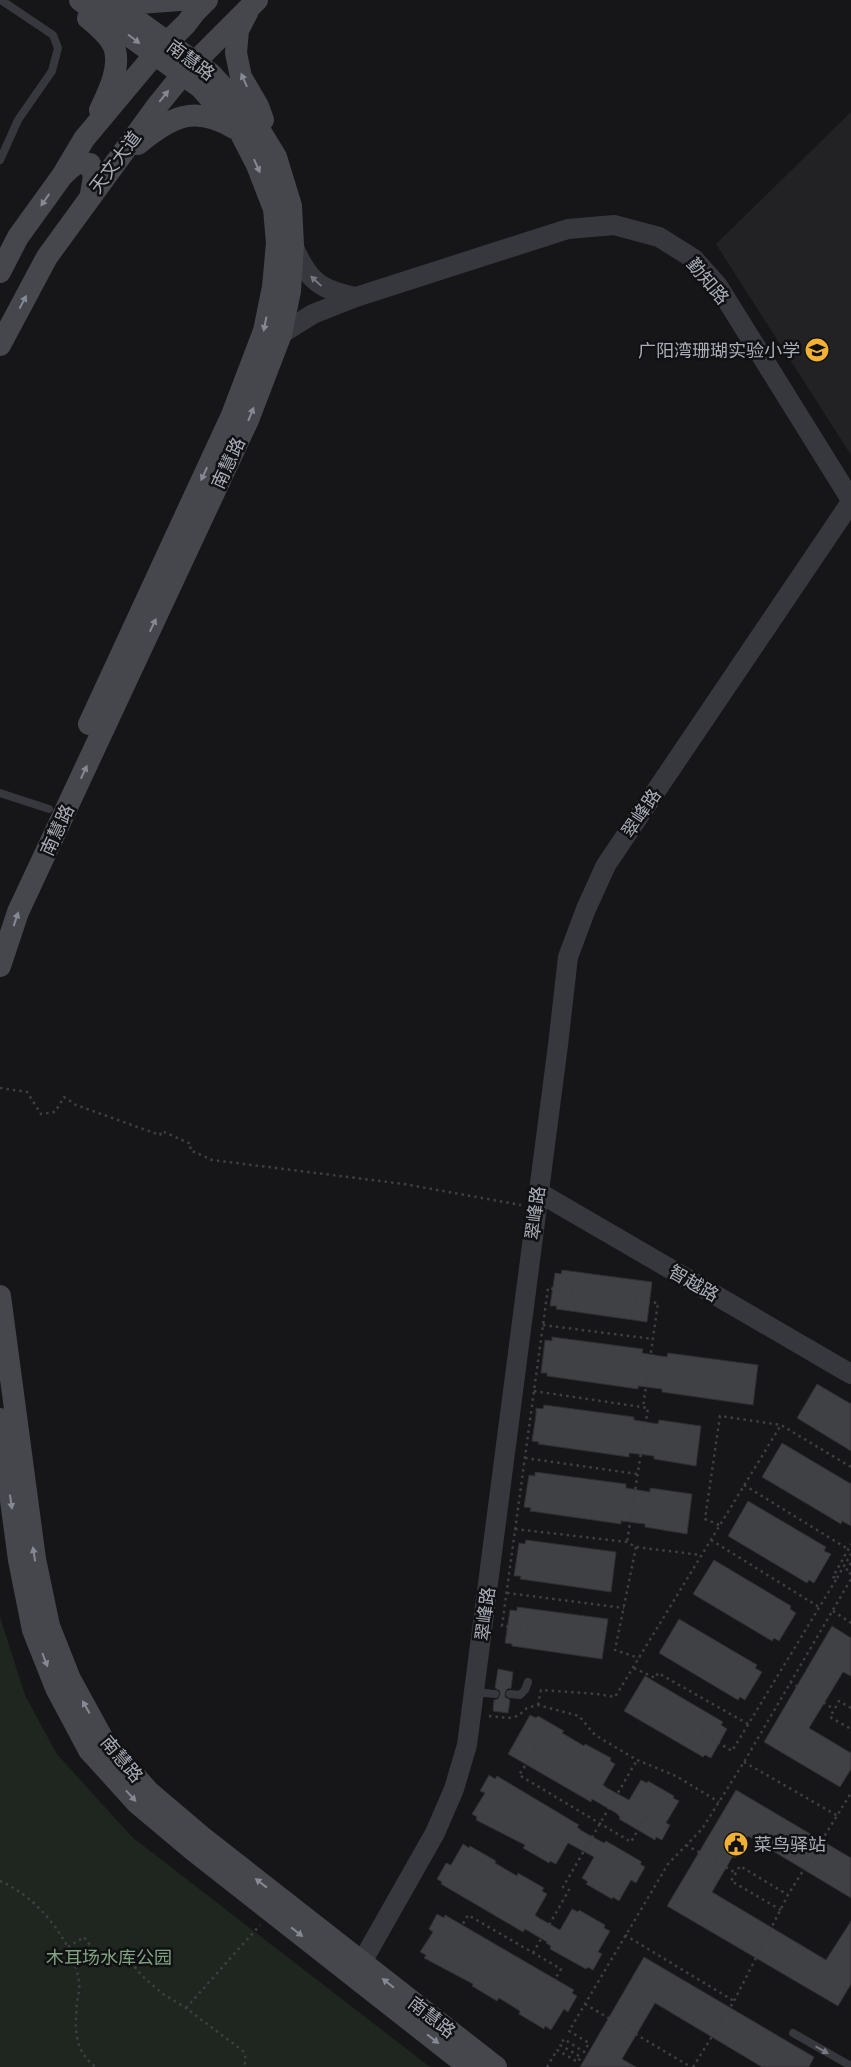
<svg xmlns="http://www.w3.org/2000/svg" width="851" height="2067" font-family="'DejaVu Sans','Noto Sans SC',sans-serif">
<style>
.built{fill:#222225}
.green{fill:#1e261f}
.building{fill:#404145;stroke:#303034}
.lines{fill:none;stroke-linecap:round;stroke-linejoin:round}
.path{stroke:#3d3f44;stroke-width:2.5;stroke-dasharray:2.5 4;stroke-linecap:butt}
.service{stroke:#37383d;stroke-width:8}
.tertiary{stroke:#37383d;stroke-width:20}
.secondary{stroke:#45474d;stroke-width:22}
.oneway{fill:#858993}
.oneway2{fill:#757881}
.labels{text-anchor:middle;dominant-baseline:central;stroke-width:5;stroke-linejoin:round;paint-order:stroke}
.street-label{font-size:18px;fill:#a8adb8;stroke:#111113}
.poi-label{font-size:18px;fill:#a8adb8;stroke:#111113;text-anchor:end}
.park-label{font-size:18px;fill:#7fa381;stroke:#111113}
</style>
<rect width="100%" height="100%" fill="#161618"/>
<!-- built -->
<path class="built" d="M 851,112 L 851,455 L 716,244 Z"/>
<!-- green -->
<path class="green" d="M 0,1617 L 25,1695 L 56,1753 L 132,1837 L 430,2067 L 0,2067 Z"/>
<!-- building -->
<path class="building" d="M 562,1270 L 652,1282 L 647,1322 L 556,1309 L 557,1306 L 550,1306 L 555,1273 L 561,1274 Z
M 552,1337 L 643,1349 L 642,1353 L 667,1357 L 668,1353 L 758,1365 L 753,1405 L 662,1392 L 662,1389 L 638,1386 L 638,1389 L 547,1376 L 547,1373 L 541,1373 L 545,1340 L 552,1341 Z
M 817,1384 L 851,1404 L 851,1451 L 797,1418 Z
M 544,1405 L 634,1417 L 634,1420 L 658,1424 L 659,1420 L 701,1426 L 696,1466 L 654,1459 L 654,1456 L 629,1453 L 629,1457 L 538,1444 L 539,1442 L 532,1441 L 536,1415 L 536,1408 L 543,1409 Z
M 782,1443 L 851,1484 L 851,1526 L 842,1521 L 841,1524 L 762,1477 Z
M 535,1472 L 626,1484 L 626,1488 L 650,1492 L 650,1488 L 692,1494 L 687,1534 L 645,1527 L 645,1524 L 621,1521 L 621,1524 L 530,1511 L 531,1508 L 524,1507 L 529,1475 L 535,1476 Z
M 748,1501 L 826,1547 L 824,1551 L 831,1554 L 814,1583 L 809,1580 L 807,1583 L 728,1536 Z
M 526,1540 L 616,1552 L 611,1592 L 520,1579 L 521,1576 L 514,1576 L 519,1543 L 525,1544 Z
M 714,1560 L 791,1606 L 790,1609 L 796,1613 L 779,1641 L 774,1638 L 772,1641 L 693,1594 Z
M 517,1607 L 608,1619 L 602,1659 L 512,1646 L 512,1644 L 505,1643 L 510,1610 L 517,1611 Z
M 679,1619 L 757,1665 L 755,1668 L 762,1672 L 745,1700 L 740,1697 L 738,1700 L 659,1653 Z
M 832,1626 L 851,1638 L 851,1676 L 843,1672 L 809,1728 L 851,1753 L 851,1769 L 840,1787 L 764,1742 Z
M 498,1669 L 513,1672 L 511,1688 L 507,1689 L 505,1693 L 505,1697 L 510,1700 L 508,1713 L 493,1711 L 494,1700 L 498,1699 L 500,1695 L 500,1691 L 495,1688 Z
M 645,1676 L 723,1722 L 721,1725 L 727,1729 L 711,1758 L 705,1755 L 703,1757 L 624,1711 Z
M 530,1715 L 536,1718 L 538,1716 L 564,1731 L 562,1733 L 574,1740 L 584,1746 L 585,1744 L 611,1758 L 610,1761 L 615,1764 L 603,1785 L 607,1788 L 629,1800 L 641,1780 L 647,1783 L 648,1781 L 674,1796 L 673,1798 L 679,1801 L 666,1823 L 670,1825 L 662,1840 L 656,1837 L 655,1840 L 619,1819 L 620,1817 L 616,1813 L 592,1799 L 591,1802 L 508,1754 Z
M 489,1775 L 495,1779 L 497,1776 L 579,1825 L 577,1827 L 582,1831 L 604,1843 L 606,1841 L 642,1862 L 640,1864 L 645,1867 L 636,1883 L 631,1880 L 619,1901 L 613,1897 L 612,1899 L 586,1884 L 588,1882 L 582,1878 L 594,1857 L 568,1843 L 556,1864 L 550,1861 L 549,1863 L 523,1848 L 525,1845 L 476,1820 L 477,1817 L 472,1814 L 485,1793 L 480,1791 Z
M 736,1790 L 851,1858 L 851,1898 L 748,1836 L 735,1858 L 733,1856 L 712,1892 L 826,1960 L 851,1921 L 851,1984 L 838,2006 L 667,1906 Z
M 463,1844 L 469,1848 L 470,1846 L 496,1861 L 495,1863 L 517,1876 L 518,1873 L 544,1888 L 542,1891 L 547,1894 L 535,1915 L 539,1918 L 560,1930 L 572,1909 L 578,1912 L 579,1910 L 605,1925 L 604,1928 L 610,1931 L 598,1952 L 602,1954 L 593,1970 L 588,1967 L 586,1969 L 550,1949 L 551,1946 L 546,1943 L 547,1942 L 525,1929 L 523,1932 L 441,1884 L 442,1882 L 437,1879 L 446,1863 L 451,1865 Z
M 437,1914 L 444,1918 L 445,1915 L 574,1990 L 572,1993 L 577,1996 L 568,2012 L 564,2009 L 551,2030 L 545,2026 L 544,2029 L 519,2014 L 520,2011 L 499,1998 L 497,2001 L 472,1986 L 473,1984 L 424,1958 L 426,1955 L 420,1952 L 433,1932 L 429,1929 Z
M 644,1957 L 814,2057 L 809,2067 L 762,2067 L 655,2003 L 622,2059 L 636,2067 L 580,2067 Z"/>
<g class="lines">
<!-- path -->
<path class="path" d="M 0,1088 L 27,1092 L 41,1114 L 55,1112 L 64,1097 L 76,1105 L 160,1135 L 162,1131 L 191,1144 L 190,1150 L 212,1160 L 404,1184 L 521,1205
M 628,1299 L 658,1303 L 643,1407
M 543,1325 L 653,1339
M 534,1391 L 648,1408 L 627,1542
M 525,1458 L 637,1474
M 744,1485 L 848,1549
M 719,1525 L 705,1519 L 720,1416 L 781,1425 L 851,1467
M 515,1529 L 627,1542 L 636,1547 L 701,1555
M 711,1540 L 819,1607
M 636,1547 L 615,1650 L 639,1658
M 851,1563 L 846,1571 L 851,1574
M 837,1578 L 851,1554
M 507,1593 L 624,1608
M 833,1611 L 851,1623
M 528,1629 L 502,1626 L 548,1288 L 573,1292
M 634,1668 L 655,1678 L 658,1673 L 748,1724
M 790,1682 L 834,1709
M 538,1705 L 541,1690 L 597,1694 L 615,1697 L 781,1425
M 851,1708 L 839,1701 L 830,1717 L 851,1729
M 489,1716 L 508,1718 L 518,1716 L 527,1708 L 538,1705 L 579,1716 L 595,1735 L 637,1760 L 676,1776 L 719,1802
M 701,1732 L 732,1751 L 837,1578 L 833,1577 L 851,1544
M 539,1744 L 519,1775 L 631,1842 L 650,1809
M 744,1762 L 838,1816
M 686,1845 L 736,1873
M 0,1881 C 37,1896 75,1943 79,1983 C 80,1989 78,1996 77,2002 C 75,2027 73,2051 96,2067
M 781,1910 L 731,1881 L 740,1866 L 788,1895
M 625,1935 L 734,2001
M 450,1946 L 468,1915 L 561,1969 L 543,2000
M 68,1947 L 84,1937 L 106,1967 L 123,1952 L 142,1976 L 163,1994 L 186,2008 L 243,2051 L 246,2059 L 244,2067
M 533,1953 L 569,1890 L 563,1887 L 637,1760
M 585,2004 L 691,2067
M 186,2008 L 260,1925
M 547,2067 L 557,2050 L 578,2062 L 581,2057 L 560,2045 L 564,2039 L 584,2052 L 589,2043 L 569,2031 L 668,1864 L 702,1829 L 744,1762 L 851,1579
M 693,2067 L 734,2001 L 788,1895 L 851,1793"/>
<!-- service -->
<path class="service" d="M 0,160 L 18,120 L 52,71 L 58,48 L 53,35 L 1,0
M 0,793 L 49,809
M 475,1692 L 495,1694
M 510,1694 L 520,1695 L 525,1690 L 528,1682
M 793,2033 L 851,2066"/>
<!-- tertiary -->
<path class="tertiary" d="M 293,245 C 307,279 319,290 356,297
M 281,334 L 313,314 L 356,297 L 568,229 L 614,225 L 659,237 L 694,259 L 718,286 L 851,500
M 538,1192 L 851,1374
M 354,1976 L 435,1833 L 454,1789 L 467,1745 L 558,1045 L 568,957 L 586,909 L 606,865 L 851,502"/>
<!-- secondary -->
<path class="secondary" d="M 80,0 L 200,87 L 240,132 L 257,165 L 274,209 L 277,243 L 273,287 L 264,331 L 232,415 L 89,724
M 112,2 L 139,3 L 180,0
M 247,13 L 238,30 L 236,53 L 241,77 L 258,106 L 263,120
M 88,18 C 97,26 112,37 115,50 C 120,70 108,93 100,110
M 138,144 C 171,117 194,104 234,128
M 62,176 C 72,167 76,160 90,164 L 94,176 L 91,194
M 0,272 L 18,237 L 62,176 L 84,139 L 155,54 L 186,24 L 195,12 L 207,0
M 0,345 L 47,257 L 157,106 L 183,74 L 257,0
M 0,966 L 18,912 L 248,420 L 281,334 L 290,291 L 293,245 L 291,206 L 276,157 L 254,121 L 211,74 L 109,0
M 0,1296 L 35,1559 L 49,1626 L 70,1679 L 104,1741 L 149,1792 L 202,1837 L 496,2067
M 0,1419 L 19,1560 L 33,1630 L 56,1688 L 89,1750 L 137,1803 L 193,1850 L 469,2067"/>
</g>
<!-- one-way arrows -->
<defs><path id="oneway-solid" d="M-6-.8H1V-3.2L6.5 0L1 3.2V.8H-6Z" transform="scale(1.25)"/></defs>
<g class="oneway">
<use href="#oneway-solid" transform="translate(134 39) rotate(37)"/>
<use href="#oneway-solid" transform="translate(244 80) rotate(-114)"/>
<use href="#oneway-solid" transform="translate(164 96) rotate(-51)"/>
<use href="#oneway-solid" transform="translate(257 166) rotate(66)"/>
<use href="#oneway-solid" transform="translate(45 200) rotate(125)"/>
<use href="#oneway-solid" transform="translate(23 302) rotate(-62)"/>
<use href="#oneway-solid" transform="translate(265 324) rotate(101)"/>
<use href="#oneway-solid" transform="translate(251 414) rotate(-68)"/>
<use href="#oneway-solid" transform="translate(204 474) rotate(115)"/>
<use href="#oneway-solid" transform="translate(153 625) rotate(-65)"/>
<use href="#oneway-solid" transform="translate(84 772) rotate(-65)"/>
<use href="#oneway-solid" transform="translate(16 919) rotate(-71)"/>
<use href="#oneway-solid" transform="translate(11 1502) rotate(82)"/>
<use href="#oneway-solid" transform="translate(34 1554) rotate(-99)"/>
<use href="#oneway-solid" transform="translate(45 1660) rotate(69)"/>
<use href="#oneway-solid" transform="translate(86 1707) rotate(-119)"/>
<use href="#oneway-solid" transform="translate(131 1796) rotate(48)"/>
<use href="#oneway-solid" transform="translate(261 1883) rotate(-142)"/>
<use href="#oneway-solid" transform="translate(297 1932) rotate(38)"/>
<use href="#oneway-solid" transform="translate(388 1983) rotate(-142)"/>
<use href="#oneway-solid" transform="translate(433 2039) rotate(38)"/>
</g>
<g class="oneway2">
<use href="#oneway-solid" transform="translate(316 281) rotate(-137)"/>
<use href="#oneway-solid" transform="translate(822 2050) rotate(30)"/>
</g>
<!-- icons -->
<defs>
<symbol id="school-disc" viewBox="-11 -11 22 22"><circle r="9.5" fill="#f2b134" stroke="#111113"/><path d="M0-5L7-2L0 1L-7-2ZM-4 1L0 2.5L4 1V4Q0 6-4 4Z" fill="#111"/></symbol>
<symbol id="civic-disc" viewBox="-11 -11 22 22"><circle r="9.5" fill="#f2b134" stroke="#111113"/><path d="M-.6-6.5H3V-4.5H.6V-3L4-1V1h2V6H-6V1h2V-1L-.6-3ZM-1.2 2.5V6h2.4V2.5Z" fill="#111"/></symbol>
</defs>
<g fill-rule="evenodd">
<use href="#school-disc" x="803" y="336" width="28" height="28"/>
<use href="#civic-disc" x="722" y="1830" width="28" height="28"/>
</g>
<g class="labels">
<!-- street labels -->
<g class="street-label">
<text transform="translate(191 60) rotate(37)">南慧路</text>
<text transform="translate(115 162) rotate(-53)">天文大道</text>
<text transform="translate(708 281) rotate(50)">勤知路</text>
<text transform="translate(228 463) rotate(-65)">南慧路</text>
<text transform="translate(641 813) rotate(-56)">翠峰路</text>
<text transform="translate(57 830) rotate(-65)">南慧路</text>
<text transform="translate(535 1213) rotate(-83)">翠峰路</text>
<text transform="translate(694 1283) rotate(30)">智越路</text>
<text transform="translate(485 1614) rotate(-83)">翠峰路</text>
<text transform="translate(122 1759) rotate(50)">南慧路</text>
<text transform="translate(432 2017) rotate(38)">南慧路</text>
</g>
<!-- poi labels -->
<g class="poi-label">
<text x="800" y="350">广阳湾珊瑚实验小学</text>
<text x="754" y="1844" text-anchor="start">菜鸟驿站</text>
</g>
<!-- park labels -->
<g class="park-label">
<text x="109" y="1957">木耳场水库公园</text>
</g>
</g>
</svg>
